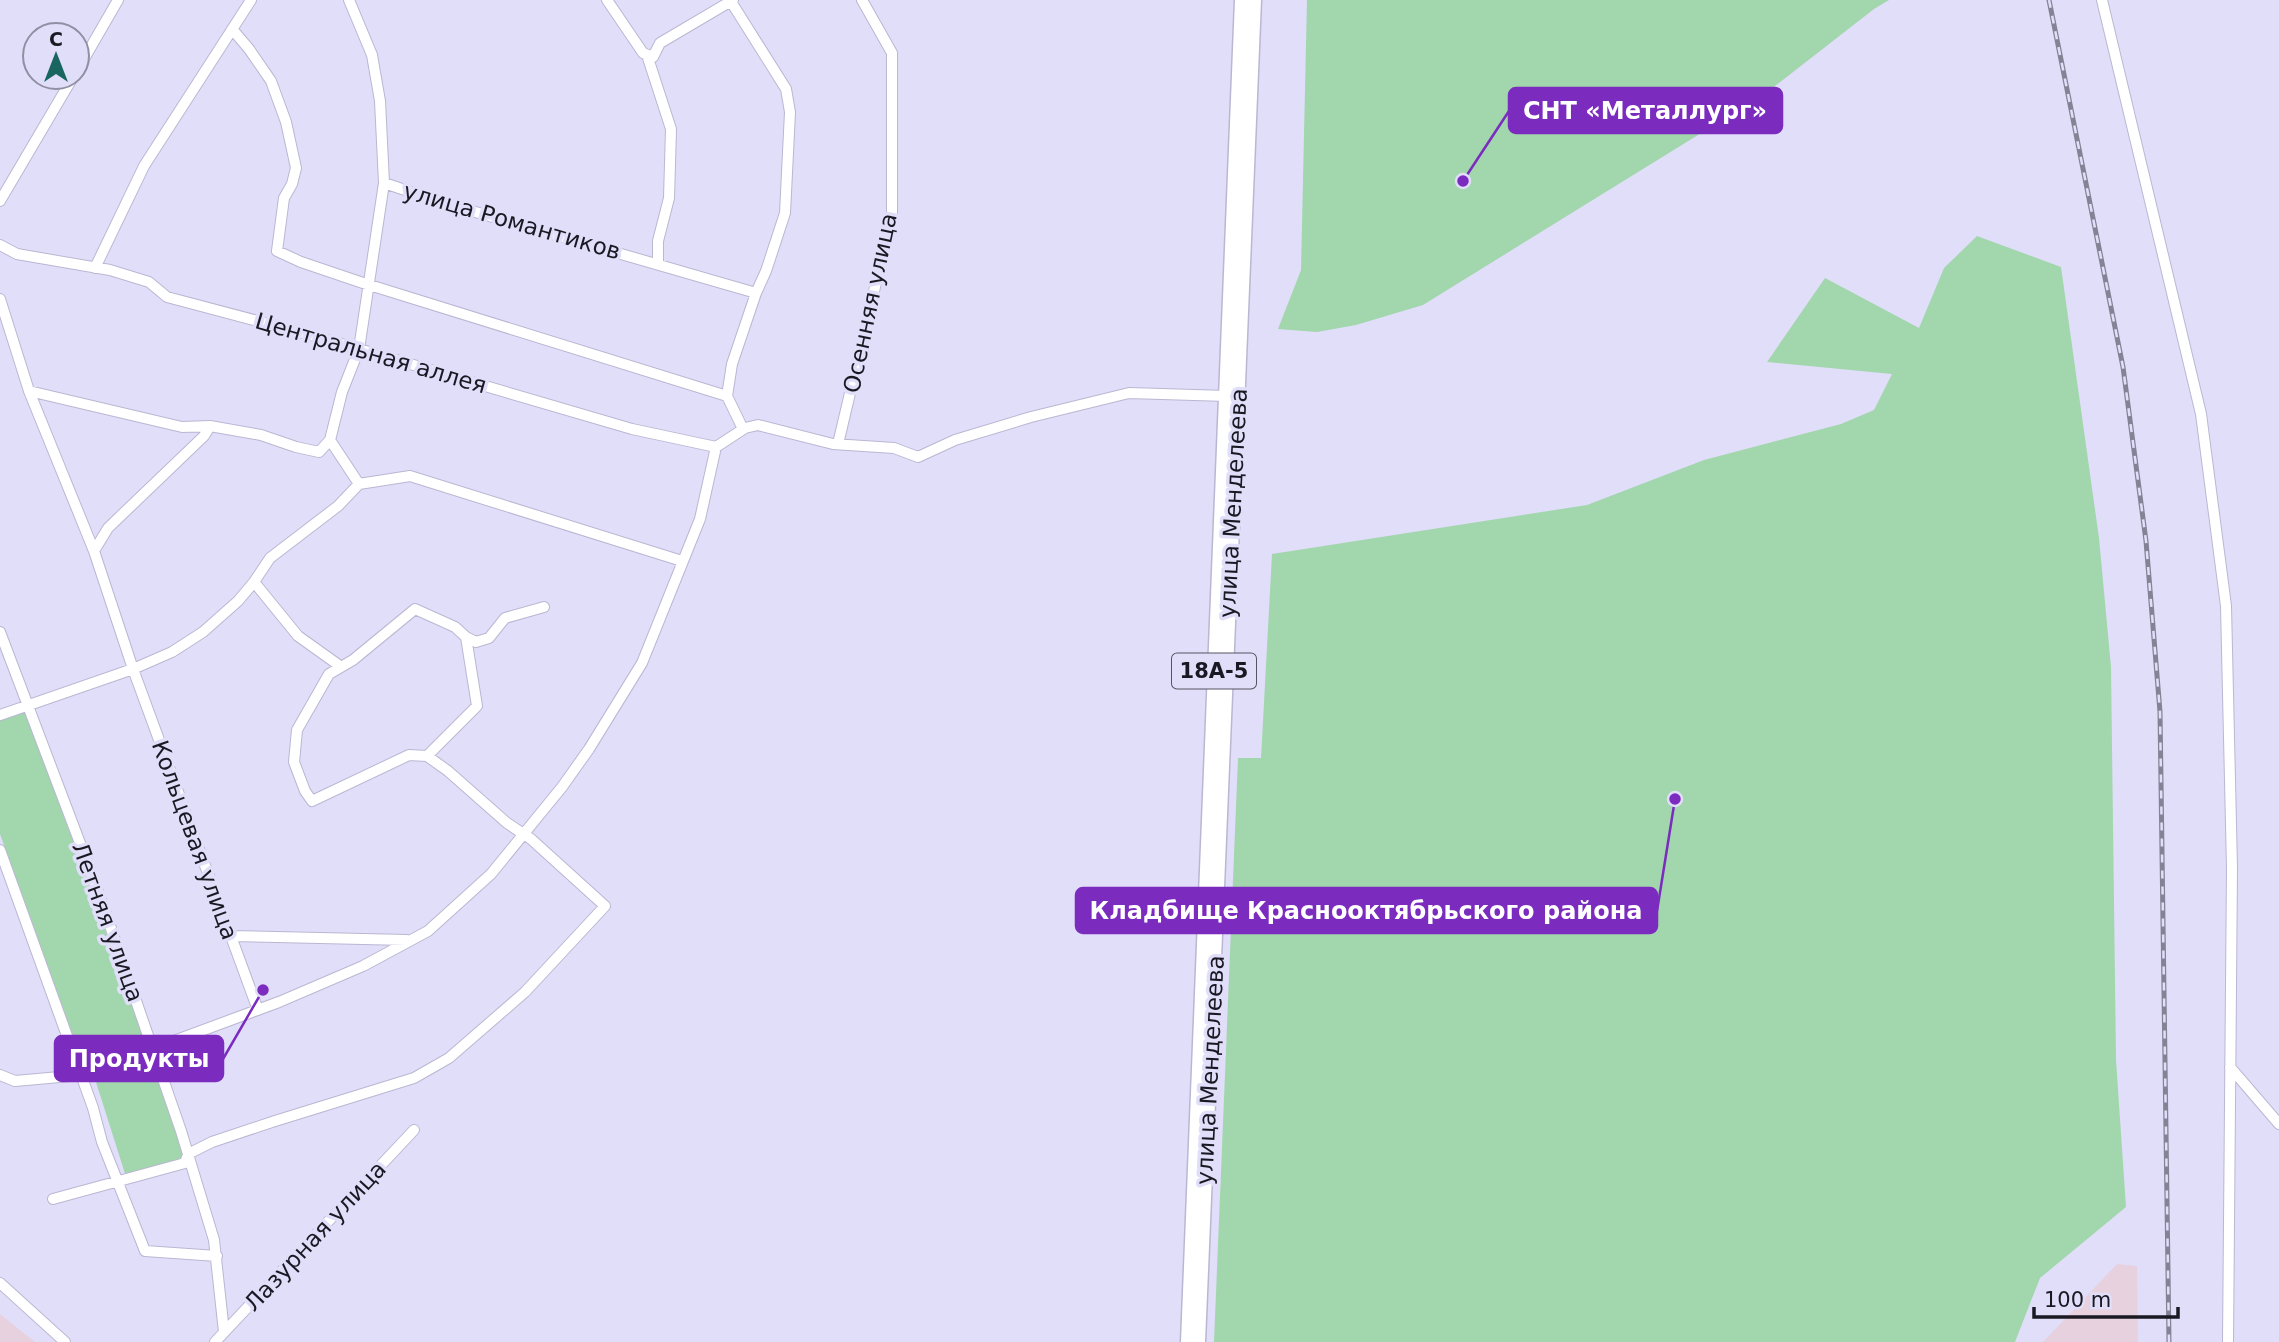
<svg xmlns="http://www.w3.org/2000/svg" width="2279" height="1342" font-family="'DejaVu Sans',sans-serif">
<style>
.industrial{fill:#e7d1df}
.green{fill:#a2d6ad}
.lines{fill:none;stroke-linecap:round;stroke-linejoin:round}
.minor-casing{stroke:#bab7d2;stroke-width:12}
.highway-casing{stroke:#bab7d2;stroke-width:17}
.minor{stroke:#fff;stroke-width:10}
.highway{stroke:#fff;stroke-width:14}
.rail-casing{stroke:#848295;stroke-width:5}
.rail{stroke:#e1defa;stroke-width:2.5;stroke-dasharray:8;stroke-linecap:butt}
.labels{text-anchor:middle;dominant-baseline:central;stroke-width:7;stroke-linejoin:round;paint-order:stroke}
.shield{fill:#e1defa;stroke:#565363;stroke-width:2}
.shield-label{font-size:21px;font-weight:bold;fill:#1a1822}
.street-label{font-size:23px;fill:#1a1822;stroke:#e1defa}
.leader{fill:none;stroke:#7b2cbf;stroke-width:2.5}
.callout-dot{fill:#7b2cbf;stroke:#e1defa;stroke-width:2.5}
.callout{fill:#7b2cbf;stroke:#7b2cbf;stroke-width:2.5}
.callout-label{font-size:24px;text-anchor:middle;font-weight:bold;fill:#fff}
</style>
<rect width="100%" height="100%" fill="#e1defa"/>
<!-- industrial -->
<path class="industrial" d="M 2117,1264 L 2137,1266 L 2138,1342 L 2043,1342 Z
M 0,1314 L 35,1342 L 0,1342 Z"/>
<!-- green -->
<path class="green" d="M 1307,0 L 1889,0 L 1874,9 L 1766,93 L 1423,305 L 1356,325 L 1317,332 L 1278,329 L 1301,270 Z
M 1977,236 L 2061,267 L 2099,538 L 2111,667 L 2116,1060 L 2126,1207 L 2040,1278 L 2015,1342 L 1214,1342 L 1238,758 L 1261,758 L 1272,554 L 1587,505 L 1704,460 L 1841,424 L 1874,410 L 1892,374 L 1767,362 L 1825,278 L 1919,328 L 1944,268 Z
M 26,711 L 147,1046 L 85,1069 L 0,834 L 0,720 Z
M 153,1063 L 188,1166 L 127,1180 L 95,1079 Z"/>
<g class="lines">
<defs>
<path id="minor" d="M 349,0 L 372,55 L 380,101 L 384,183 L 441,202 L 756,293
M 607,0 L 643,53 L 653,57 L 660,43 L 733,0
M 2102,0 L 2201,414 L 2226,606 L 2232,868 L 2228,1342
M 232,29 L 249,49 L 271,81 L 286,122 L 296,168 L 292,184 L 284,198 L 277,251 L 301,262 L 363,283 L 727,396 L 743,429
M 647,55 L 671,129 L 669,198 L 658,241 L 658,264
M 77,71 L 118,0
M 0,201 L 73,77
M 0,245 L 17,254 L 110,270 L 149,282 L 167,297 L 318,337 L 632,429 L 716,447 L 745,428 L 758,425 L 833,444 L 894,448 L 918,457 L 955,440 L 1031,417 L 1129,393 L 1227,396
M 95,268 L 144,166 L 251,0
M 0,299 L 29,391 L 94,551 L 133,669 L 258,1010
M 29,391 L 182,427 L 210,426 L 261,435 L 296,447 L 319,452 L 330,440 L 359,484
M 727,396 L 732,364 L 756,293 L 766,271 L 785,213 L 790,112 L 786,89 L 730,0
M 330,440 L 342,392 L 359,349 L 384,183
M 838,444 L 892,215 L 892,53 L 862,0
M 94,551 L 108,528 L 204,436 L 210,426
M 254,582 L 298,636 L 340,666
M 415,609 L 455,627 L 466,637 L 477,706 L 427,756 L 409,755 L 312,801 L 305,791 L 294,762 L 297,730 L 329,674 L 353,660 Z
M 0,632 L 97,888 L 181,1131 L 214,1240 L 224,1332
M 466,637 L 476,642 L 489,638 L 505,618 L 544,607
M 0,715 L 133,669 L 172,652 L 203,632 L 238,601 L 254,582 L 270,558 L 338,506 L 359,484 L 410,476 L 682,561
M 0,850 L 93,1108 L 102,1142 L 145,1251 L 217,1256
M 229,936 L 407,940
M 2230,1067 L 2279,1124
M 0,1075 L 15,1081 L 82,1075 L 279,1002 L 363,966 L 428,931 L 491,874 L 562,787 L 589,749 L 642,663 L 700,519 L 716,447
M 53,1199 L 185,1163 L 188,1154 L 212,1142 L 275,1121 L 414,1078 L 449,1058 L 525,992 L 605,906 L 531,839 L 507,823 L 448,771 L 427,756
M 0,1283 L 65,1342
M 215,1342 L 414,1130"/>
<path id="highway" d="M 1188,1342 L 1242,0
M 1198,1342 L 1254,0"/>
</defs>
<!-- minor casing -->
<use href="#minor" class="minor-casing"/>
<!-- highway casing -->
<use href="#highway" class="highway-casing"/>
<!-- minor -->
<use href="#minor" class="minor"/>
<!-- highway -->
<use href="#highway" class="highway"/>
<defs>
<path id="rail" d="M 2049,0 L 2123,367 L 2146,541 L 2160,712 L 2169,1342"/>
</defs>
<!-- rail casing -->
<use href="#rail" class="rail-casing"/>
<!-- rail -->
<use href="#rail" class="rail"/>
</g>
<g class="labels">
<!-- shield labels -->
<rect class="shield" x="1172" y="653.5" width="84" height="35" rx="5"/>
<g class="shield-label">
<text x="1214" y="671">18А-5</text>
</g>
<!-- street labels -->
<g class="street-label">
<text transform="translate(512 221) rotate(16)">улица Романтиков</text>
<text transform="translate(870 303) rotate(-78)">Осенняя улица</text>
<text transform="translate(371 353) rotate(16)">Центральная аллея</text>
<text transform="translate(1233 503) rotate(-87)">улица Менделеева</text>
<text transform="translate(195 840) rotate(70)">Кольцевая улица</text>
<text transform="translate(108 922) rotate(70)">Летняя улица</text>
<text transform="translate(1210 1070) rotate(-87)">улица Менделеева</text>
<text transform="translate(315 1236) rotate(-47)">Лазурная улица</text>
</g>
</g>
<!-- callouts -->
<path class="leader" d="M1463 181L1509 111M1675 799L1657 911M263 990L223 1059"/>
<g class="callout-dot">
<circle cx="1463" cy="181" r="7"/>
<circle cx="1675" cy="799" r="7"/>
<circle cx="263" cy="990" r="7"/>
</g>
<g class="callout">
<rect x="1509" y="88" width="273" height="45" rx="7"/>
<rect x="1076" y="888" width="581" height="45" rx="7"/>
<rect x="55" y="1036" width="168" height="45" rx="7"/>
</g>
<g class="callout-label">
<text x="1645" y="119">СНТ «Металлург»</text>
<text x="1366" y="919">Кладбище Краснооктябрьского района</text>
<text x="139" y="1067">Продукты</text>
</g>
<!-- north arrow -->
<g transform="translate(56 56)"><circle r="33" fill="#e1defa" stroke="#918fa4" stroke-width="2"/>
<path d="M0-5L12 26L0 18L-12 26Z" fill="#196560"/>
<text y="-10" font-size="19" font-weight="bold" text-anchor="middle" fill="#1a1822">С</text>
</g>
<!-- scale -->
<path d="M2034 1307v10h144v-10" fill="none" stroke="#1a1822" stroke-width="3.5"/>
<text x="2044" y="1307" font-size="21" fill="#1a1822" stroke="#e1defa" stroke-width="5" paint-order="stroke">100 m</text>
</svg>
